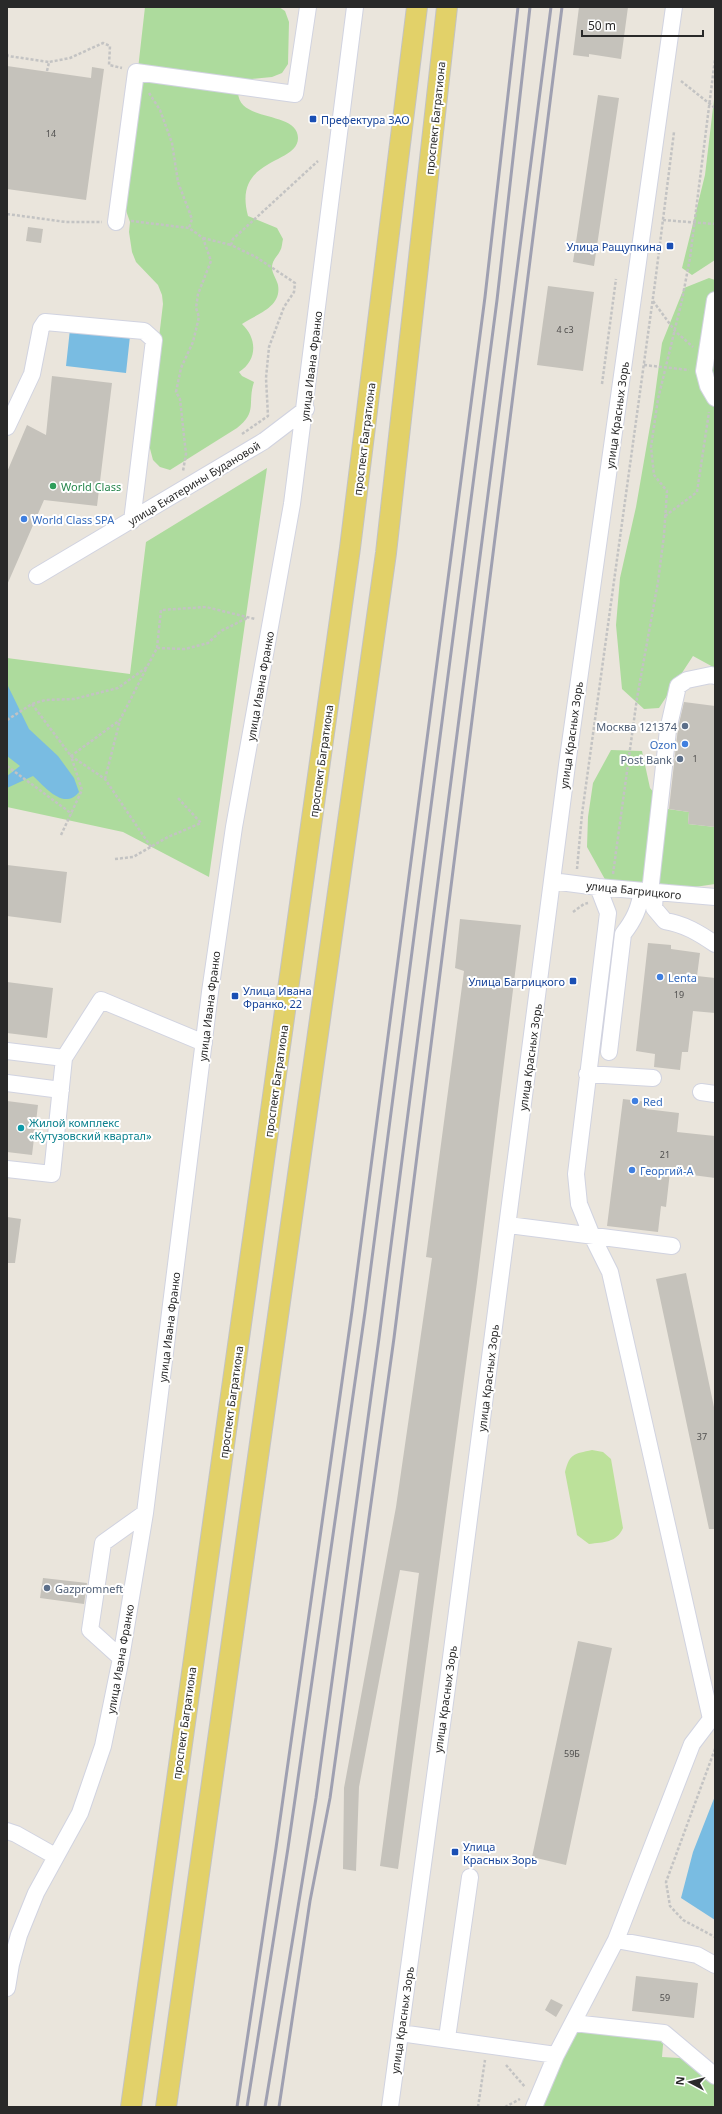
<svg xmlns="http://www.w3.org/2000/svg" width="722" height="2114" font-family="'Noto Sans',sans-serif">
<style>
.green{fill:#addb9d}
.pitch{fill:#bce19a}
.water{fill:#79bce2}
.building{fill:#c5c2bb}
.lines{fill:none;stroke-linecap:round;stroke-linejoin:round}
.minor-casing{stroke:#d1d3e0;stroke-width:18}
.major-casing{stroke:#c3c3c3;stroke-width:22}
.path{stroke:#c3c3c3;stroke-width:2.5;stroke-dasharray:3 2;stroke-linecap:butt}
.minor{stroke:#fff;stroke-width:16}
.major{stroke:#e2d169;stroke-width:20}
.rail{stroke:#9fa0b1;stroke-width:3}
.transit-dot{fill:#1a4fb4;stroke:#fff;stroke-width:1.5}
.leisure-dot{fill:#2e9e5b;stroke:#fff;stroke-width:1.5}
.shop-dot{fill:#3f7fe0;stroke:#fff;stroke-width:1.5}
.service-dot{fill:#5c6f8a;stroke:#fff;stroke-width:1.5}
.culture-dot{fill:#0f9aa8;stroke:#fff;stroke-width:1.5}
.labels{text-anchor:middle;dominant-baseline:central;stroke-width:4;stroke-linejoin:round;paint-order:stroke}
.number-label{font-size:9px;fill:#504f4e}
.street-label{font-size:11px;fill:#292929;stroke:#fff}
.transit-label{font-size:11px;fill:#164399;stroke:#fff;text-anchor:start}
.leisure-label{font-size:11px;fill:#27864d;stroke:#fff;text-anchor:start}
.shop-label{font-size:11px;fill:#366cbe;stroke:#fff;text-anchor:start}
.service-label{font-size:11px;fill:#4e5e75;stroke:#fff;text-anchor:end}
.culture-label{font-size:11px;fill:#0d838f;stroke:#fff;text-anchor:start}
</style>
<rect width="100%" height="100%" fill="#eae5dc"/>
<!-- green -->
<path class="green" d="M 145,7 L 279,7 L 285,11 L 289,22 L 288,64 L 282,73 L 272,77 L 241,80 C 223,126 298,107 298,138 C 298,165 232,157 248,216 L 277,228 L 283,239 C 282,243 282,248 280,251 C 277,257 272,260 272,268 C 272,273 277,280 278,285 C 282,308 256,314 242,324 C 257,338 258,360 239,372 L 242,376 L 254,382 C 247,403 258,412 237,428 L 170,470 L 160,467 L 153,460 L 148,441 L 155,400 L 158,346 L 163,304 L 162,295 L 158,285 L 136,262 L 132,252 L 129,232 L 130,222 L 123,202 Z
M 715,91 L 715,260 L 692,275 L 682,268 L 705,175 Z
M 709,278 L 715,280 L 715,668 L 693,656 L 659,708 L 644,709 L 622,689 L 616,625 L 620,578 L 636,507 L 653,409 L 662,343 L 684,288 Z
M 267,468 L 209,877 L 123,832 L 7,807 L 7,658 L 130,674 L 146,542 Z
M 611,750 L 642,751 L 650,788 L 668,809 L 689,812 L 688,824 L 715,827 L 715,884 L 688,888 L 607,883 L 587,847 L 588,817 L 593,783 Z
M 573,2023 L 664,2033 L 662,2057 L 695,2059 L 715,2076 L 715,2107 L 534,2107 Z"/>
<!-- pitch -->
<path class="pitch" d="M 592,1450 L 603,1452 L 611,1459 L 623,1528 C 616,1543 604,1542 589,1544 L 577,1535 L 565,1472 C 570,1453 574,1454 592,1450 Z"/>
<!-- water -->
<path class="water" d="M 70,329 L 130,336 L 126,373 L 66,366 Z
M 7,684 L 29,729 L 58,756 L 74,778 L 79,792 C 64,811 45,787 33,776 L 7,788 L 7,776 L 20,766 L 7,756 Z
M 715,1796 L 715,1920 L 681,1898 L 693,1852 Z"/>
<!-- building -->
<path class="building" d="M 579,7 L 628,7 L 621,59 L 589,54 L 589,57 L 573,55 Z
M 7,66 L 91,78 L 92,67 L 104,69 L 86,200 L 7,189 Z
M 598,95 L 619,98 L 594,266 L 573,262 Z
M 28,227 L 43,229 L 41,243 L 26,241 Z
M 548,286 L 594,292 L 583,371 L 537,365 Z
M 52,376 L 112,383 L 97,506 L 44,500 L 7,585 L 7,472 L 27,425 L 46,435 Z
M 684,702 L 715,706 L 715,827 L 688,824 L 689,812 L 669,809 L 678,728 Z
M 7,865 L 67,872 L 61,923 L 7,916 Z
M 460,919 L 521,925 L 477,1282 L 398,1869 L 380,1866 L 419,1573 L 400,1570 L 359,1787 L 356,1871 L 343,1869 L 344,1788 L 396,1507 L 432,1258 L 426,1257 L 464,971 L 455,968 Z
M 648,943 L 671,945 L 671,949 L 700,953 L 697,976 L 715,978 L 715,1013 L 693,1011 L 688,1052 L 682,1052 L 680,1070 L 654,1067 L 655,1054 L 636,1051 Z
M 7,982 L 53,988 L 47,1038 L 7,1033 Z
M 623,1099 L 647,1102 L 646,1109 L 679,1113 L 677,1132 L 715,1136 L 715,1178 L 670,1172 L 666,1207 L 661,1206 L 658,1232 L 607,1226 Z
M 7,1101 L 38,1105 L 32,1155 L 7,1152 Z
M 7,1217 L 21,1219 L 15,1263 L 7,1263 Z
M 686,1273 L 715,1412 L 715,1529 L 709,1529 L 656,1279 Z
M 43,1578 L 87,1583 L 84,1604 L 40,1598 Z
M 578,1641 L 612,1648 L 566,1865 L 532,1857 Z
M 636,1976 L 698,1983 L 694,2018 L 632,2011 Z
M 551,1999 L 563,2005 L 556,2017 L 545,2010 Z"/>
<g class="lines">
<defs>
<path id="minor" d="M 116,222 L 136,72 L 295,94 L 308,7
M 715,300 L 704,371 L 708,386 L 715,398
M 7,427 L 32,374 L 41,328 L 45,322 L 144,331 L 154,340 L 132,521
M 37,576 L 264,441 L 306,409
M 552,881 L 598,887 L 715,897
M 650,892 L 668,730 L 678,686 L 687,680 L 711,675 L 715,676
M 655,892 L 654,908 L 665,921 C 684,924 699,933 715,944
M 7,1051 L 64,1058 L 101,1000 L 204,1043
M 609,1052 L 623,934 C 634,920 639,909 642,891
M 587,1074 L 653,1078
M 7,1083 L 61,1090
M 701,1092 L 715,1094
M 7,1169 L 52,1174 L 64,1058
M 508,1225 L 672,1246
M 121,1658 L 90,1630 L 103,1543 L 145,1513
M 7,1831 L 16,1834 L 55,1856
M 616,1940 L 697,1955 L 715,1965
M 7,1988 L 11,1964 L 19,1935 L 36,1893 L 80,1813 L 103,1746 L 121,1658 L 145,1513 L 210,992 L 234,827 L 292,504 L 355,7
M 573,2023 L 664,2033 L 715,2076
M 400,2033 L 556,2055 L 534,2107
M 447,2038 L 470,1877
M 556,2055 L 616,1940 L 692,1744 L 711,1719 L 610,1272 L 592,1236 L 579,1204 L 576,1174 L 608,913 L 598,887
M 390,2107 L 449,1673 L 567,765 L 674,7"/>
<path id="major" d="M 131,2107 L 350,548 L 417,7
M 166,2107 L 386,553 L 447,7"/>
</defs>
<!-- minor casing -->
<use href="#minor" class="minor-casing"/>
<!-- major casing -->
<use href="#major" class="major-casing"/>
<!-- path -->
<path class="path" d="M 7,54 L 8,56 L 49,62
M 47,71 L 49,62 L 70,58 L 103,43 L 110,46 L 109,65 L 122,68
M 681,81 L 715,108
M 149,93 L 160,110 L 172,143 L 178,182 L 192,219 L 189,228
M 7,214 L 66,222 L 102,222
M 663,220 L 715,224
M 131,221 L 189,228 L 203,238 L 211,261 L 198,294 L 196,308 L 199,317 L 193,342 L 181,368 L 176,392 L 180,399 L 186,454 L 183,471
M 203,238 L 231,245
M 653,301 L 675,331 L 693,347
M 644,365 L 689,370
M 602,384 L 616,279
M 242,434 L 268,416 L 266,378 L 269,347 L 284,307 L 294,292 L 295,283 L 256,257 L 231,245 L 233,239 L 318,161
M 665,516 L 697,492 L 709,412
M 157,648 L 161,610 L 206,607 L 255,619
M 32,704 L 71,756 L 105,779 L 151,847
M 7,720 L 32,704 L 45,700 L 74,699 L 118,688 L 147,667 L 157,648 L 185,649 L 208,643 L 221,631 L 247,618
M 7,766 L 72,814
M 105,779 L 120,720 L 147,667
M 61,835 L 82,790 L 71,756 L 120,720
M 115,859 L 133,857 L 168,837 L 201,823 L 177,797
M 577,869 L 582,814 L 655,283 L 674,132
M 613,874 L 637,698 L 658,582 L 664,535 L 667,491 L 654,475 L 651,447 L 658,399 L 682,300 L 690,258 L 715,59
M 573,912 L 584,904 L 588,903
M 715,1749 L 666,1882 L 670,1906 L 683,1920 L 715,1937
M 506,2065 L 525,2087
M 478,2107 L 485,2060
M 505,2107 L 520,2099"/>
<!-- minor -->
<use href="#minor" class="minor"/>
<!-- major -->
<use href="#major" class="major"/>
<!-- rail -->
<path class="rail" d="M 237,2107 L 276,1848 L 352,1311 L 485,297 L 518,7
M 247,2107 L 288,1848 L 365,1312 L 497,300 L 530,7
M 265,2107 L 316,1798 L 379,1338 L 551,7
M 279,2107 L 310,1901 L 330,1798 L 394,1338 L 562,7"/>
</g>
<!-- markers -->
<g class="transit-dot">
<rect x="309" y="115" width="8" height="8" rx="2"/>
<rect x="666" y="242" width="8" height="8" rx="2"/>
<rect x="569" y="977" width="8" height="8" rx="2"/>
<rect x="231" y="992" width="8" height="8" rx="2"/>
<rect x="451" y="1848" width="8" height="8" rx="2"/>
</g>
<circle class="leisure-dot" cx="53" cy="486" r="4"/>
<g class="shop-dot">
<circle cx="24" cy="519" r="4"/>
<circle cx="685" cy="744" r="4"/>
<circle cx="660" cy="977" r="4"/>
<circle cx="635" cy="1101" r="4"/>
<circle cx="632" cy="1170" r="4"/>
</g>
<g class="service-dot">
<circle cx="685" cy="726" r="4"/>
<circle cx="680" cy="759" r="4"/>
<circle cx="47" cy="1588" r="4"/>
</g>
<circle class="culture-dot" cx="21" cy="1128" r="4"/>
<g class="labels">
<!-- number labels -->
<g class="number-label">
<text x="51" y="133">14</text>
<text x="565" y="329">4 с3</text>
<text x="695" y="758">1</text>
<text x="679" y="994">19</text>
<text x="665" y="1154">21</text>
<text x="702" y="1436">37</text>
<text x="572" y="1753">59Б</text>
<text x="665" y="1997">59</text>
</g>
<!-- street labels -->
<g class="street-label">
<text transform="translate(435 118) rotate(-84)">проспект Багратиона</text>
<text transform="translate(311 366) rotate(-83)">улица Ивана Франко</text>
<text transform="translate(617 415) rotate(-82)">улица Красных Зорь</text>
<text transform="translate(364 439) rotate(-83)">проспект Багратиона</text>
<text transform="translate(194 483) rotate(-31)">улица Екатерины Будановой</text>
<text transform="translate(260 686) rotate(-80)">улица Ивана Франко</text>
<text transform="translate(571 735) rotate(-82)">улица Красных Зорь</text>
<text transform="translate(321 761) rotate(-82)">проспект Багратиона</text>
<text transform="translate(634 890) rotate(6)">улица Багрицкого</text>
<text transform="translate(209 1006) rotate(-83)">улица Ивана Франко</text>
<text transform="translate(530 1057) rotate(-82)">улица Красных Зорь</text>
<text transform="translate(276 1081) rotate(-82)">проспект Багратиона</text>
<text transform="translate(169 1327) rotate(-83)">улица Ивана Франко</text>
<text transform="translate(488 1378) rotate(-83)">улица Красных Зорь</text>
<text transform="translate(231 1402) rotate(-82)">проспект Багратиона</text>
<text transform="translate(120 1659) rotate(-80)">улица Ивана Франко</text>
<text transform="translate(445 1699) rotate(-82)">улица Красных Зорь</text>
<text transform="translate(184 1723) rotate(-82)">проспект Багратиона</text>
<text transform="translate(402 2020) rotate(-82)">улица Красных Зорь</text>
</g>
<!-- transit labels -->
<g class="transit-label">
<text x="321" y="119">Префектура ЗАО</text>
<text x="662" y="246" text-anchor="end">Улица Ращупкина</text>
<text x="565" y="981" text-anchor="end">Улица Багрицкого</text>
<text x="243" y="990">Улица Ивана<tspan x="243" dy="13">Франко, 22</tspan></text>
<text x="463" y="1846">Улица<tspan x="463" dy="13">Красных Зорь</tspan></text>
</g>
<!-- leisure labels -->
<g class="leisure-label">
<text x="61" y="486">World Class</text>
</g>
<!-- shop labels -->
<g class="shop-label">
<text x="32" y="519">World Class SPA</text>
<text x="677" y="744" text-anchor="end">Ozon</text>
<text x="668" y="977">Lenta</text>
<text x="643" y="1101">Red</text>
<text x="640" y="1170">Георгий-А</text>
</g>
<!-- service labels -->
<g class="service-label">
<text x="677" y="726">Москва 121374</text>
<text x="672" y="759">Post Bank</text>
<text x="55" y="1588" text-anchor="start">Gazpromneft</text>
</g>
<!-- culture labels -->
<g class="culture-label">
<text x="29" y="1122">Жилой комплекс<tspan x="29" dy="13">«Кутузовский квартал»</tspan></text>
</g>
</g>
<!-- border -->
<rect width="722" height="2114" fill="none" stroke="#292929" stroke-width="16"/>
<!-- north arrow -->
<g transform="translate(690 2082) rotate(277)" stroke="#ffffff" stroke-width="3" paint-order="stroke">
<path d="M0-3L7 15L0 10L-7 15Z" fill="#292929"/>
<text y="-6" font-size="11" font-weight="bold" text-anchor="middle" fill="#292929">N</text>
</g>
<!-- scale -->
<path d="M582 30v6h121v-6" fill="none" stroke="#292929" stroke-width="2"/>
<text x="588" y="30" font-size="12" fill="#292929" stroke="#ffffff" stroke-width="3" paint-order="stroke">50 m</text>
</svg>
